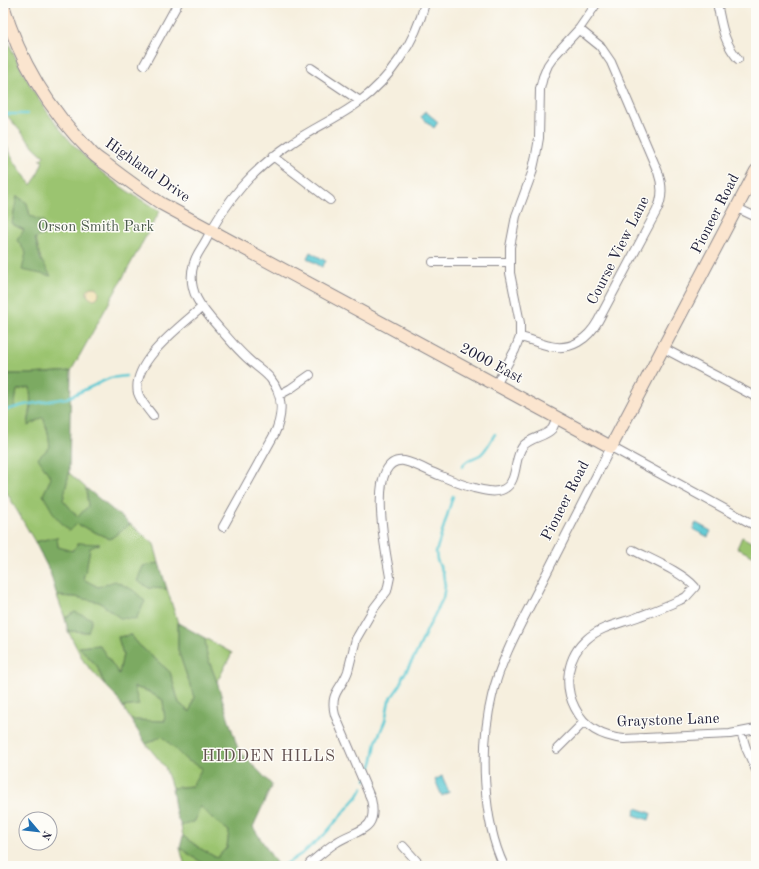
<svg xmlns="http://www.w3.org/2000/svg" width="759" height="869" font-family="'Old Standard TT',serif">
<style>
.green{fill:#9bc470;stroke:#5e7356;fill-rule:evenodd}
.forest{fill:#7caa62;stroke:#4f664e}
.sand{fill:#eeda9e;stroke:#887e6c}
.water{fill:#5dc9d3;stroke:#407687}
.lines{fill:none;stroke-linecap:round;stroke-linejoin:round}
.stream{stroke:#5dc9d3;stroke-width:2.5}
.street-casing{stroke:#8c888c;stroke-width:10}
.secondary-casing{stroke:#8c888c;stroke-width:14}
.street{stroke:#fff;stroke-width:8}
.secondary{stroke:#fbe5cf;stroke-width:12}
.labels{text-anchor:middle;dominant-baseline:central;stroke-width:3;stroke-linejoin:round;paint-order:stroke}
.street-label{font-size:15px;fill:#22223b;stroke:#fdfcf7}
.park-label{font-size:15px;fill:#4c5b4e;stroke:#fdfcf7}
.neighbourhood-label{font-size:16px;letter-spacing:1px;fill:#625150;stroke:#fdfcf7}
</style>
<rect width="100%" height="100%" fill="#fdfcf7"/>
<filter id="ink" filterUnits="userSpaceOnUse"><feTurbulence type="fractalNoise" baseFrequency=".025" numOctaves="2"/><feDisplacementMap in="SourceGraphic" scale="8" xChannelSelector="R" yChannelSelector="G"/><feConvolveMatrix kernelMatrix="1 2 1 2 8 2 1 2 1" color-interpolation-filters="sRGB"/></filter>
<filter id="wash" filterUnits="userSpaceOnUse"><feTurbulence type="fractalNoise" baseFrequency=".012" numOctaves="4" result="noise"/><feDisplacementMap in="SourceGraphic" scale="16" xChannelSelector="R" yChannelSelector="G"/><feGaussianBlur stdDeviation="0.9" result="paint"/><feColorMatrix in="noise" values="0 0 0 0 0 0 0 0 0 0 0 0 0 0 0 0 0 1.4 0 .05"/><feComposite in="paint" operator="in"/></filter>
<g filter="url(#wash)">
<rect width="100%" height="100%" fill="#f6efde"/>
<!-- green -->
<path class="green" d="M 3,30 C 25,82 54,130 97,168 C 116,185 138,198 160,211 L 71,371 L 31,374 L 3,374 L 3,138 L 14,161 L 31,185 L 36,178 L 43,161 L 40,160 L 44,156 L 35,148 L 3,111 ZM 17,196 L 27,203 L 41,260 L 50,275 L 38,273 L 26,253 L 24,230 L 12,224 Z
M 30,386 L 31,406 L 28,425 L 43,417 L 48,432 L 50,447 L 39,458 L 51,478 L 43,495 L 77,524 L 110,539 L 130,524 L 154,544 L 159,563 L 143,566 L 149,588 L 167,589 L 178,623 L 178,650 L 194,697 L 190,712 L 179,703 L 170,672 L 139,645 L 131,635 L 118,637 L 123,654 L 119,674 L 99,645 L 79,647 L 97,666 L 105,685 L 84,662 L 68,631 L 88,632 L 75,612 L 65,618 L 57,596 L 75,597 L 99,602 L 120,618 L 98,587 L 83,579 L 87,564 L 90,548 L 99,544 L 72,551 L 58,547 L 57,537 L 35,542 L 3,486 L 3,410 L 14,409 L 17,390 Z
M 69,473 L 86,488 L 88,506 L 78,517 L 63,500 Z
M 742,537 L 756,545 L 756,558 L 737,548 Z
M 205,638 L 232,653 L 217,682 L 207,656 Z
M 134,687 L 147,691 L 163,700 L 165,721 L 131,720 L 123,707 L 138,705 Z
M 162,736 L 185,759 L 202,768 L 192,786 L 172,788 L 165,767 L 146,744 Z
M 199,805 L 214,820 L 229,831 L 227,847 L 217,858 L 201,849 L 183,836 L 181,826 L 195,821 Z
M 180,848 L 207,866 L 185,866 Z"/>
<!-- forest -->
<path class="forest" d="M 17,196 L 27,203 L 30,216 L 43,221 L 47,234 L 35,238 L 41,260 L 51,276 L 22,270 L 26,253 L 17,240 L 24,230 L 12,224 Z
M 71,371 L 69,473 L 63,500 L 78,517 L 88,506 L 86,488 L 130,524 L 110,539 L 77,524 L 69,531 L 55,516 L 43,495 L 51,478 L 38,458 L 50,447 L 48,432 L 43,417 L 28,426 L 31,406 L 30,387 L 17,390 L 14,409 L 3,410 L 3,374 L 31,374 Z
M 57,537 L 58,547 L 72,551 L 79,543 L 100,544 L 90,548 L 87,565 L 83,579 L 98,587 L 115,581 L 133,590 L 145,601 L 136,619 L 120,618 L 99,602 L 75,597 L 57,596 L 50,572 L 35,542 Z
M 159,563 L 167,589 L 149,588 L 137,581 L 143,566 Z
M 75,612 L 92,619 L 88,632 L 68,631 L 65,618 Z
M 178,623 L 205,638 L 207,656 L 217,682 L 238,749 L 272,785 L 253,827 L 278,866 L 207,866 L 180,848 L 183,836 L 201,849 L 217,858 L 227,847 L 229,831 L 214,820 L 200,806 L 195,821 L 181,826 L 176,814 L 172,788 L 192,786 L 202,768 L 185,759 L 162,736 L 146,744 L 131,720 L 165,721 L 163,700 L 147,691 L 134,687 L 139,705 L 123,707 L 115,695 L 105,685 L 97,666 L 79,647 L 99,645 L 119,674 L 123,654 L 118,637 L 131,635 L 139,645 L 170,672 L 179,703 L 190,712 L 194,697 L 178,650 Z"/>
<!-- sand -->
<path class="sand" d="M87 293a6 6 0 1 1 12 0a6 6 0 1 1-12 0Z"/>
<!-- water -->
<path class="water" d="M 425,111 L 438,122 L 434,128 L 421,117 Z
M 310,252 L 326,261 L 322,267 L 307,258 Z
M 696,523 L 711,531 L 708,537 L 693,529 Z
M 442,776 L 449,792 L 442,796 L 435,780 Z
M 636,808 L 651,813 L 649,820 L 634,815 Z"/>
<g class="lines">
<!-- stream -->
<path class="stream" d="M 4,114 L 27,114
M 3,411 L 24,405 L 67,398 L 110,378 L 126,376
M 462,467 C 466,459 473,459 480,455 C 487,450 490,441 495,434
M 366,780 L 373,760 L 376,742 L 385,721 L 389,701 L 401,684 L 402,678 L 416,654 L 427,630 L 443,598 L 445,586 L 443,573 L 437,560 L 436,552 L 453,496
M 283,866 L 304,852 L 324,835 L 358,796 L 363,787"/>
</g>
</g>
<g filter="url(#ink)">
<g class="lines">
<defs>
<path id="street" d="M 717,3 C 722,26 723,41 738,59
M 144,65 L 178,3
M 311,68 L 360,101
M 273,156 L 330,200
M 737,208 L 756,217
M 433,262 L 509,262
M 520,337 C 530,339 540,344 550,346 C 571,351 588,339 598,321 L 656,212 C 663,199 663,186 658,172 L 611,62 L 600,46 L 579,29
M 663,348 L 756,397
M 496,385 L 515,350 L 520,337 L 520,323 L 510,273 L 510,247 L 516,216 L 532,173 L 536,155 L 539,138 L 540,89 L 543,77 L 548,65 L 555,55 L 579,29 L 597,3
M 279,395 L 290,389 L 310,375
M 153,416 C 148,409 141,402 138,393 C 131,362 181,326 201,308
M 223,527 L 274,435 C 283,416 284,395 270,378 C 263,370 254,365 247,358 C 237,349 229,339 220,329 C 203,310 185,291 194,263 C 196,255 201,249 205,242 C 227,199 252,170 292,143 C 313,128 338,118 359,102 C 390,79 416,41 425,3
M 633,550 C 652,560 682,572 695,587 L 686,597 L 680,600 C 667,606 654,611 640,616 C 623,623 601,626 587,639 C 567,656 563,685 575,708 C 585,728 603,737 624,739 L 730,734 L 756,729
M 741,732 L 746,748 L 756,770
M 557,749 L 584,722
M 403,846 L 421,866
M 310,863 C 319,856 327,848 337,842 C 357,829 379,832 371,799 L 335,715 C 329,692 342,689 348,671 L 356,639 L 374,608 L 387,591 L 390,577 C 387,557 364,456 404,461 C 413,463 421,467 429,471 C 444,477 458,484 474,488 C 483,490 495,494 504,489 C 519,481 513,458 523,446 C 531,437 545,437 552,429 C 554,426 555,422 557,418
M 504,866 C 482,820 480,745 492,696 C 501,658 522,622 539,588 C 563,541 587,494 611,447 L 756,526"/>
<path id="secondary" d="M 3,5 C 19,60 50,111 91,152 C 96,158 104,162 110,167 C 127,180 144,192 162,204 L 611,447 L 756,171"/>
</defs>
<!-- street casing -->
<use href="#street" class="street-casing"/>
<!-- secondary casing -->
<use href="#secondary" class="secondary-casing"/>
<!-- street -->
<use href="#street" class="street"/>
<!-- secondary -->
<use href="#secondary" class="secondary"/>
</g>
</g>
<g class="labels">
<!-- street labels -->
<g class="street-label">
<text transform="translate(147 171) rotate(35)">Highland Drive</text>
<text transform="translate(716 214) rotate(-63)">Pioneer Road</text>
<text transform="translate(619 251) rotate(-63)">Course View Lane</text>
<text transform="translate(491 364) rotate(28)">2000 East</text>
<text transform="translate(566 501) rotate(-63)">Pioneer Road</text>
<text transform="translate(668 721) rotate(-2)">Graystone Lane</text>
</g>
<!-- park labels -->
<g class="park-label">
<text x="96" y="227">Orson Smith Park</text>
</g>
<!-- neighbourhood labels -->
<g class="neighbourhood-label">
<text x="269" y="757">HIDDEN HILLS</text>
</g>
</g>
<!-- margin -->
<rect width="759" height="869" fill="none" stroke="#fdfcf7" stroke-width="16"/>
<!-- north arrow -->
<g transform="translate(38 831) rotate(118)"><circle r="19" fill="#fdfcf7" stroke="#a5a5ac"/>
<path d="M0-3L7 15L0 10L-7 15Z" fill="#1f6fb2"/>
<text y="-6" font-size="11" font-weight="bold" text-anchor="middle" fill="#22223b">N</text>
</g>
</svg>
